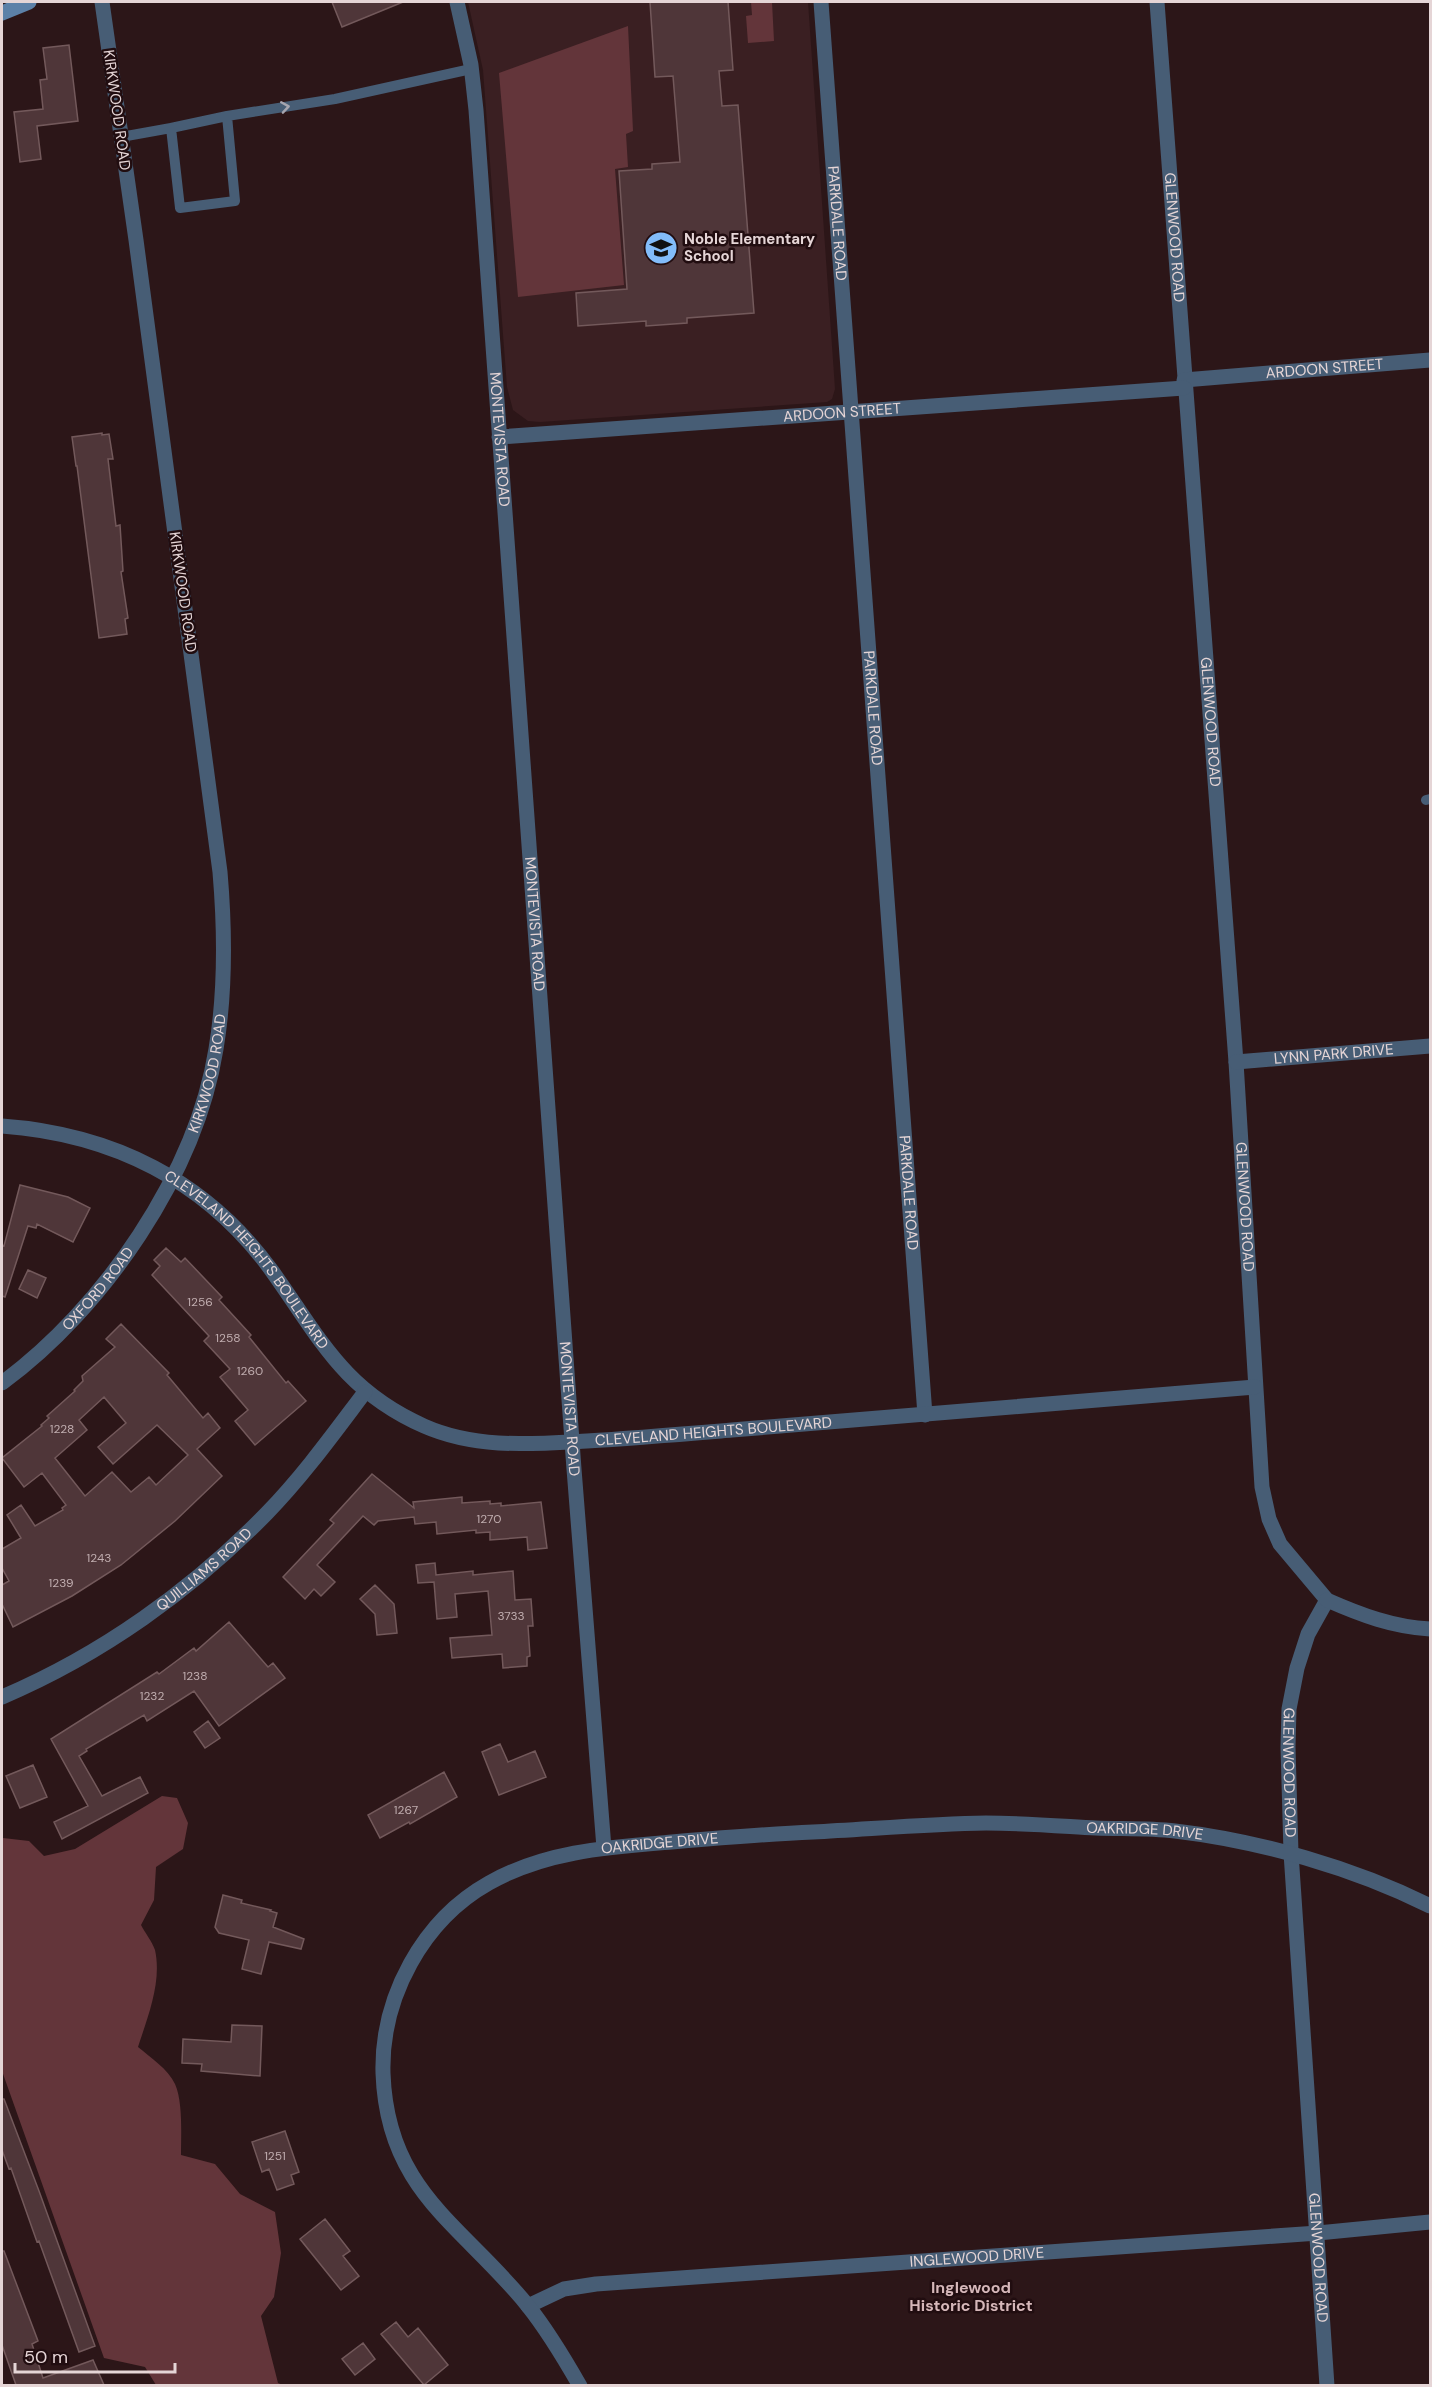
<svg xmlns="http://www.w3.org/2000/svg" width="1432" height="2387" font-family="'DM Sans',sans-serif">
<style>
.built{fill:#3a1f22}
.green{fill:#63353a}
.building{fill:#4f3639;stroke:#73595b;stroke-width:1.5;fill-rule:evenodd}
.lines{fill:none;stroke-linecap:round;stroke-linejoin:round}
.service{stroke:#475d75;stroke-width:10}
.minor{stroke:#475d75;stroke-width:15}
.secondary{stroke:#5d81a8;stroke-width:15}
.oneway{stroke:#a6a5af}
.labels{text-anchor:middle;dominant-baseline:central;stroke-width:5;stroke-linejoin:round;paint-order:stroke}
.number-label{font-size:12px;fill:#c0adaf}
.street-label{font-size:15px;fill:#e5d5d6;stroke:#210d10}
.poi-label{font-size:15px;font-weight:bold;fill:#e5d5d6;stroke:#210d10;text-anchor:start}
.neighbourhood-label{font-size:16px;font-weight:bold;fill:#d5b7b9;stroke:#210d10}
</style>
<rect width="100%" height="100%" fill="#2c1618"/>
<!-- built -->
<path class="built" d="M 468,2 L 808,2 L 835,389 L 832,399 L 827,402 L 540,422 L 528,421 L 513,410 L 507,387 L 483,70 Z"/>
<!-- green -->
<path class="green" d="M 751,2 L 772,2 L 774,41 L 748,43 L 746,16 L 752,15 Z
M 628,26 L 633,131 L 626,134 L 628,167 L 615,169 L 624,285 L 518,297 L 499,73 Z
M 162,1796 L 177,1798 L 188,1823 L 183,1849 L 156,1867 L 154,1900 L 141,1925 C 145,1933 152,1941 155,1950 C 162,1982 148,2016 138,2047 C 150,2057 168,2069 175,2084 C 183,2102 181,2135 181,2155 L 215,2164 L 240,2194 L 275,2212 L 281,2253 L 274,2297 L 261,2316 L 278,2383 L 283,2385 L 156,2385 L 145,2367 L 104,2358 L 2,2071 L 2,1841 L 3,1838 L 29,1841 L 44,1856 L 75,1849 Z"/>
<!-- building -->
<path class="building" d="M 332,2 L 403,2 L 342,27 Z
M 650,2 L 728,2 L 733,70 L 719,71 L 722,106 L 738,105 L 754,313 L 687,318 L 687,323 L 646,326 L 646,321 L 578,326 L 576,293 L 627,289 L 619,171 L 652,169 L 652,164 L 680,162 L 673,76 L 655,77 Z
M 69,45 L 78,121 L 37,126 L 41,159 L 20,162 L 14,112 L 43,109 L 40,80 L 47,79 L 43,48 Z
M 102,433 L 102,435 L 109,434 L 113,459 L 108,459 L 116,526 L 120,525 L 123,571 L 121,572 L 128,618 L 125,619 L 127,634 L 99,638 L 77,466 L 76,466 L 72,437 Z
M 20,1185 L 68,1197 L 90,1208 L 73,1242 L 37,1224 L 36,1228 L 28,1226 L 5,1297 L 2,1296 L 2,1245 L 4,1246 Z
M 166,1248 L 181,1262 L 185,1258 L 222,1297 L 219,1300 L 251,1335 L 249,1337 L 286,1383 L 288,1381 L 306,1401 L 255,1445 L 235,1421 L 248,1410 L 220,1377 L 230,1369 L 204,1341 L 209,1336 L 152,1275 L 160,1266 L 154,1260 Z
M 28,1270 L 46,1278 L 37,1298 L 19,1289 Z
M 121,1324 L 169,1373 L 167,1375 L 203,1418 L 208,1413 L 220,1428 L 197,1449 L 222,1476 L 175,1521 L 121,1565 L 72,1596 L 13,1627 L 2,1604 L 2,1585 L 9,1581 L 2,1568 L 2,1549 L 21,1538 L 7,1515 L 21,1505 L 35,1526 L 63,1510 L 62,1508 L 66,1505 L 42,1473 L 24,1487 L 2,1458 L 42,1426 L 41,1425 L 49,1418 L 47,1416 L 75,1391 L 74,1390 L 83,1381 L 82,1376 L 115,1347 L 106,1339 ZM 104,1397 L 126,1423 L 98,1447 L 113,1464 L 157,1425 L 188,1455 L 156,1485 L 149,1477 L 131,1492 L 112,1472 L 85,1496 L 55,1458 L 87,1430 L 79,1420 Z
M 372,1474 L 414,1508 L 413,1502 L 462,1497 L 462,1503 L 490,1501 L 490,1504 L 501,1503 L 501,1506 L 541,1502 L 547,1548 L 528,1550 L 527,1537 L 490,1540 L 490,1532 L 476,1533 L 476,1530 L 437,1534 L 436,1522 L 415,1524 L 414,1517 L 378,1521 L 374,1525 L 363,1516 L 317,1565 L 335,1582 L 321,1596 L 314,1589 L 305,1599 L 283,1577 L 334,1523 L 330,1520 Z
M 435,1563 L 436,1575 L 473,1571 L 473,1575 L 513,1571 L 515,1600 L 531,1599 L 533,1626 L 528,1626 L 530,1656 L 527,1657 L 527,1666 L 503,1668 L 502,1654 L 452,1658 L 450,1638 L 492,1635 L 488,1591 L 455,1594 L 457,1617 L 437,1619 L 434,1582 L 418,1583 L 416,1565 Z
M 375,1585 L 394,1604 L 397,1633 L 377,1635 L 375,1614 L 360,1599 Z
M 229,1622 L 268,1667 L 273,1663 L 285,1678 L 219,1726 L 194,1691 L 147,1721 L 144,1715 L 86,1749 L 87,1751 L 79,1756 L 102,1796 L 140,1777 L 148,1793 L 62,1839 L 54,1822 L 88,1806 L 51,1739 L 157,1672 L 159,1674 L 194,1648 L 196,1651 Z
M 208,1721 L 220,1738 L 205,1748 L 194,1732 Z
M 500,1744 L 508,1762 L 535,1751 L 546,1777 L 499,1795 L 482,1752 Z
M 33,1765 L 47,1797 L 20,1808 L 6,1776 Z
M 444,1772 L 457,1797 L 410,1824 L 409,1822 L 380,1838 L 368,1815 Z
M 223,1895 L 242,1900 L 241,1903 L 271,1910 L 270,1911 L 277,1913 L 273,1927 L 304,1939 L 301,1949 L 269,1942 L 261,1974 L 242,1969 L 249,1940 L 219,1933 L 215,1927 Z
M 232,2025 L 262,2026 L 260,2076 L 201,2071 L 202,2064 L 182,2063 L 183,2039 L 231,2042 Z
M 2,2099 L 4,2099 L 39,2191 L 95,2346 L 79,2352 L 39,2241 L 37,2242 L 11,2168 L 9,2169 L 2,2150 Z
M 285,2131 L 299,2172 L 291,2175 L 294,2184 L 277,2190 L 269,2169 L 262,2172 L 252,2142 Z
M 325,2219 L 350,2251 L 343,2256 L 359,2276 L 341,2290 L 300,2239 Z
M 2,2251 L 4,2251 L 38,2341 L 32,2344 L 43,2378 L 93,2360 L 104,2385 L 16,2385 L 2,2345 Z
M 396,2322 L 408,2337 L 418,2328 L 448,2365 L 424,2385 L 381,2334 Z
M 363,2343 L 375,2359 L 355,2375 L 342,2359 Z"/>
<g class="lines">
<!-- service -->
<path class="service" d="M 227,116 L 235,201 L 180,208 L 171,128 L 227,116 L 335,99 L 471,69
M 121,137 L 171,128
M 1426,800 L 1430,799"/>
<!-- minor -->
<g class="minor">
<path id="s1" d="M 457,2 L 471,65 L 476,110 L 574,1469 L 604,1848"/>
<path id="s2" d="M 821,2 L 925,1415"/>
<path id="s3" d="M 1157,2 L 1236,1062 L 1262,1487 L 1269,1519 L 1280,1544 L 1327,1600 L 1308,1634 L 1297,1668 L 1289,1709 L 1288,1747 L 1291,1853 L 1327,2386"/>
<path id="s4" d="M 1184,380 L 1430,360"/>
<path id="s5" d="M 499,437 L 1184,388"/>
<path id="s6" d="M 1236,1062 L 1430,1046"/>
<path id="s7" d="M 2,1126 C 112,1134 206,1180 272,1271 C 320,1338 343,1390 424,1426 C 476,1449 531,1444 587,1441 C 635,1438 683,1434 732,1430 C 906,1417 1080,1402 1255,1387"/>
<path id="s8" d="M 2,1383 C 103,1309 196,1174 216,1049 C 226,989 225,931 220,872 L 136,240 L 102,2"/>
<path d="M 1327,1600 C 1361,1615 1393,1627 1430,1629"/>
<path id="s9" d="M 2,1697 C 101,1655 192,1590 267,1513 C 303,1476 334,1433 365,1392"/>
<path id="s10" d="M 528,2306 L 564,2289 L 596,2284 L 1318,2233 L 1430,2222"/>
<path id="s11" d="M 580,2386 C 564,2358 548,2331 528,2306 C 463,2225 387,2192 383,2073 C 381,1997 423,1920 489,1883 C 545,1851 610,1847 672,1842 C 719,1838 766,1834 813,1832 C 871,1829 929,1824 986,1823 C 1023,1823 1060,1826 1096,1828 C 1122,1829 1149,1828 1175,1831 C 1260,1841 1354,1868 1430,1906"/>
</g>
<!-- secondary -->
<path class="secondary" d="M 2,13 L 29,2"/>
</g>
<!-- one-way arrows -->
<defs><path id="oneway-chevron" d="M-2-3.5L2.5 0L-2 3.5" fill="none" stroke-width="1.6" stroke-linecap="round" stroke-linejoin="round" transform="scale(1.5)"/></defs>
<use class="oneway" href="#oneway-chevron" transform="translate(285 107) rotate(-9)"/>
<!-- icons -->
<defs>
<symbol id="school-disc" viewBox="-11 -11 22 22"><circle r="9.5" fill="#82bcfa" stroke="#210d10"/><path d="M0-5L7-2L0 1L-7-2ZM-4 1L0 2.5L4 1V4Q0 6-4 4Z" fill="#111"/></symbol>
</defs>
<g fill-rule="evenodd">
<use href="#school-disc" x="642" y="229" width="38" height="38"/>
</g>
<g class="labels">
<!-- number labels -->
<g class="number-label">
<text x="200" y="1302">1256</text>
<text x="228" y="1338">1258</text>
<text x="250" y="1371">1260</text>
<text x="62" y="1429">1228</text>
<text x="489" y="1519">1270</text>
<text x="99" y="1558">1243</text>
<text x="61" y="1583">1239</text>
<text x="511" y="1616">3733</text>
<text x="195" y="1676">1238</text>
<text x="152" y="1696">1232</text>
<text x="406" y="1810">1267</text>
<text x="275" y="2156">1251</text>
</g>
<!-- street labels -->
<g class="street-label">
<text transform="translate(117 110) rotate(82)">KIRKWOOD ROAD</text>
<text stroke="none"><textPath href="#s2" startOffset="222">PARKDALE ROAD</textPath></text>
<text stroke="none"><textPath href="#s3" startOffset="236">GLENWOOD ROAD</textPath></text>
<text stroke="none"><textPath href="#s4" startOffset="141">ARDOON STREET</textPath></text>
<text stroke="none"><textPath href="#s5" startOffset="344">ARDOON STREET</textPath></text>
<text stroke="none"><textPath href="#s1" startOffset="440">MONTEVISTA ROAD</textPath></text>
<text transform="translate(183 592) rotate(82)">KIRKWOOD ROAD</text>
<text stroke="none"><textPath href="#s2" startOffset="708">PARKDALE ROAD</textPath></text>
<text stroke="none"><textPath href="#s3" startOffset="722">GLENWOOD ROAD</textPath></text>
<text stroke="none"><textPath href="#s1" startOffset="926">MONTEVISTA ROAD</textPath></text>
<text stroke="none"><textPath href="#s6" startOffset="98">LYNN PARK DRIVE</textPath></text>
<text stroke="none"><textPath href="#s8" startOffset="380">KIRKWOOD ROAD</textPath></text>
<text stroke="none"><textPath href="#s2" startOffset="1194">PARKDALE ROAD</textPath></text>
<text stroke="none"><textPath href="#s3" startOffset="1208">GLENWOOD ROAD</textPath></text>
<text stroke="none"><textPath href="#s7" startOffset="291">CLEVELAND HEIGHTS BOULEVARD</textPath></text>
<text stroke="none"><textPath href="#s8" startOffset="135">OXFORD ROAD</textPath></text>
<text stroke="none"><textPath href="#s1" startOffset="1412">MONTEVISTA ROAD</textPath></text>
<text stroke="none"><textPath href="#s7" startOffset="830">CLEVELAND HEIGHTS BOULEVARD</textPath></text>
<text stroke="none"><textPath href="#s9" startOffset="240">QUILLIAMS ROAD</textPath></text>
<text stroke="none"><textPath href="#s3" startOffset="1802">GLENWOOD ROAD</textPath></text>
<text stroke="none"><textPath href="#s11" startOffset="1269">OAKRIDGE DRIVE</textPath></text>
<text stroke="none"><textPath href="#s11" startOffset="783">OAKRIDGE DRIVE</textPath></text>
<text stroke="none"><textPath href="#s10" startOffset="454">INGLEWOOD DRIVE</textPath></text>
<text stroke="none"><textPath href="#s3" startOffset="2288">GLENWOOD ROAD</textPath></text>
</g>
<!-- poi labels -->
<g class="poi-label">
<text x="684" y="239">Noble Elementary<tspan x="684" dy="17">School</tspan></text>
</g>
<!-- neighbourhood labels -->
<g class="neighbourhood-label">
<text x="971" y="2287">Inglewood<tspan x="971" dy="18">Historic District</tspan></text>
</g>
</g>
<!-- border -->
<rect width="1432" height="2387" fill="none" stroke="#e5d5d6" stroke-width="6"/>
<!-- scale -->
<path d="M15 2363v9h160v-9" fill="none" stroke="#e5d5d6" stroke-width="3"/>
<text x="24" y="2363" font-size="18" fill="#e5d5d6" stroke="#210d10" stroke-width="4.5" paint-order="stroke">50 m</text>
</svg>
